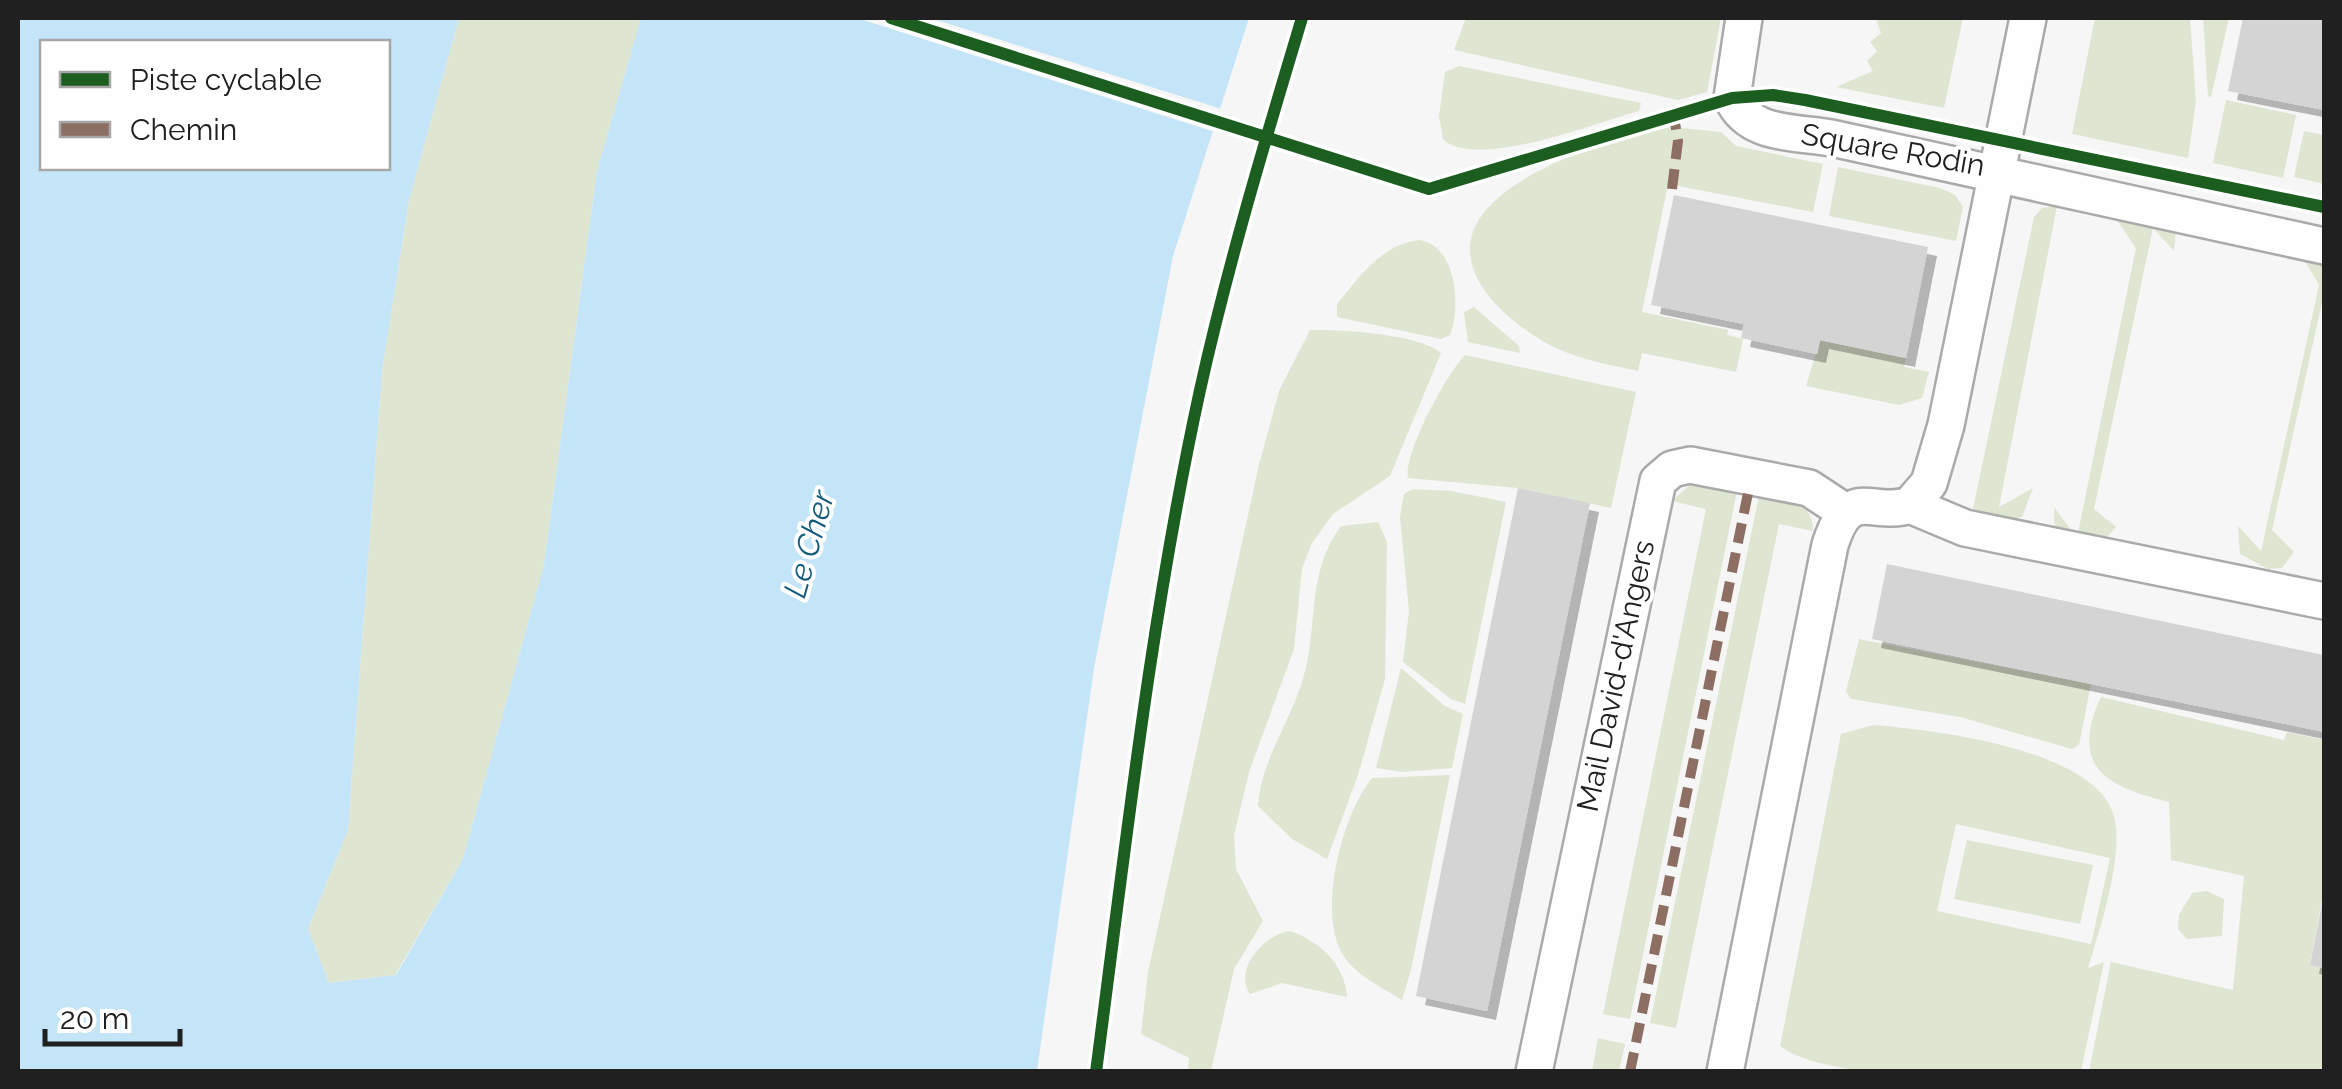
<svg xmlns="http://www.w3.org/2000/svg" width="2342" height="1089" font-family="Raleway,sans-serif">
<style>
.green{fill:#dee5d1;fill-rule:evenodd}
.water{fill:#c4e4f8;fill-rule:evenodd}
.pier{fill:#f6f6f6}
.building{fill:#d5d4d5;filter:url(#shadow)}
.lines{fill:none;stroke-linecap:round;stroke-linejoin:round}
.street-casing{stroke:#aaa;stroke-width:40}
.street{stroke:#fefefe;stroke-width:35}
.quiet{stroke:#8d6e63;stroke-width:10;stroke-dasharray:20 10;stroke-linecap:butt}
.cycleway-casing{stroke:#fff;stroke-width:19}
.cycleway{stroke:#1b5e20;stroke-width:12}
.labels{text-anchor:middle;stroke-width:8;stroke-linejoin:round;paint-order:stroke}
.street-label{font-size:30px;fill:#202021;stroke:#fff}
.water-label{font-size:32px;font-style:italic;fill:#135b7c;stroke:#fff}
</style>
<defs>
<filter id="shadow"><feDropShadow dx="9" dy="9" stdDeviation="0" flood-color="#0004"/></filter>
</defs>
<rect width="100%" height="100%" fill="#f6f6f6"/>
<!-- green -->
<path class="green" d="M459 18H641L597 171 544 565 463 859 395 975 329 983 308 929 348 830 382 371 409 200Z
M1466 18H1721L1707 92 1678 100 1454 50Z
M1876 18H1963L1944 108 1836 87 1873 71 1867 61 1877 51 1870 42 1881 33Z
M2095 18H2190L2196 101 2188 158 2072 134Z
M2203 18H2229L2211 97 2208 96Z
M1459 66 1641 103 1639 111C1598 122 1475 171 1443 139L1439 116 1445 72Z
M2226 100 2296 115 2283 178 2213 163Z
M1672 127 1721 132 1736 146 1823 164 1813 212 1668 184 1642 312 1728 330 1727 335 1743 339 1736 372 1642 353 1638 371C1610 365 1582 360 1556 348 1513 327 1444 272 1480 218 1514 168 1616 137 1672 127Z
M2304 131 2324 135V184L2294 177Z
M1838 167 1940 188 1955 195 1963 207 1956 241 1829 216Z
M2057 206 1999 507 2033 488 2022 517 2012 520 1973 509 2034 217 2042 208Z
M2114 216 2176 230 2174 251 2153 228 2094 509 2116 527 2100 545 2055 536 2054 507 2077 538 2136 248Z
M1419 240C1457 245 1461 307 1450 335L1441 339 1337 317V304C1360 276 1381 245 1419 240Z
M2300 252 2324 255V293L2272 530 2294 552 2282 568 2268 569 2240 554 2238 526 2261 551 2319 285Z
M1474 307 1519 346 1520 353 1468 342 1464 312Z
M1310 330C1340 329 1420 334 1441 353L1390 476 1333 514 1312 543 1302 568 1294 649 1249 772 1234 835 1236 869 1263 921 1234 969 1211 1071H1188L1189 1058 1141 1034 1148 972 1259 465 1279 391Z
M1820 340 1906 358 1904 367 1929 372 1922 398 1899 405 1806 386Z
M1465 355 1636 392 1611 508 1518 488 1408 478C1404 452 1446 375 1465 355Z
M1691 484 1737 491 1630 1019 1603 1014 1706 509 1672 501Z
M1413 489 1451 491 1506 502 1465 704 1451 699 1403 662 1409 611 1400 517 1404 494Z
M1759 496C1782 500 1814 500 1813 531L1779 524 1676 1028 1650 1023Z
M1378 522 1387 542 1385 679 1358 775 1327 859 1292 839 1258 806C1261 761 1289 724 1302 682 1320 627 1304 577 1341 526Z
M1859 639 2091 684 2079 745 2072 749 1960 717 1851 699 1846 691Z
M1401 668 1445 706 1463 714 1452 768 1402 772 1376 768Z
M2101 697 2284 740 2287 732 2324 740V889L2310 964 2324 968V1071H2089L2111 962 2233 990 2244 876 2171 860 2169 802C2108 787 2068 768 2101 697Z
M1873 725C1935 730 2096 749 2114 816 2124 856 2100 929 2088 968L2104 962 2081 1071C2009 1072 1835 1087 1780 1046L1841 734ZM1956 824 2110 858 2091 944 1937 911Z
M1450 775 1411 970 1402 1000C1383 988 1359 977 1345 958 1315 916 1342 815 1372 778Z
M1967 840 2093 865 2080 924 1954 899Z
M2207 891 2224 899 2222 936 2187 939 2178 929 2179 915 2192 893Z
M1290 931C1319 941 1345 964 1347 997L1282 983 1250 994C1233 969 1265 934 1290 931Z
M1598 1038 1625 1044 1619 1071H1592Z"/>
<!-- water -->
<path class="water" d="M18 18H459L409 200 382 371 348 830 308 929 329 983 396 975 463 859 544 565 597 171 641 18H1249L1173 256 1094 668 1037 1071H18ZM42 42H388V168H42Z"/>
<!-- pier -->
<path class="pier" d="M857 18H930L1225 110 1218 133Z"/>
<!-- building -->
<path class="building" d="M2243 18H2324V110L2228 91Z
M1674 195 1928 247 1906 358 1820 340 1817 354 1741 338 1744 324 1651 305Z
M1518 488 1590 503 1487 1011 1416 996Z
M1887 564 2324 655V732L1872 639Z
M2323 898H2324V968L2310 965Z"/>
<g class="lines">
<defs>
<path id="street" d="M1744 18 1732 98C1750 138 1799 131 1836 139L2324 246
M1910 505 1929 483 1946 425 2028 18
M1910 505 1965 528 2324 601
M1534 1072 1658 481 1672 469 1690 465 1809 488 1847 513
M1725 1072 1830 545C1850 482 1872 518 1910 505"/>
</defs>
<!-- street casing -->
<use href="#street" class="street-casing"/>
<!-- street -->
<use href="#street" class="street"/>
<!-- quiet -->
<path class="quiet" d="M1672 189 1678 141 1674 117
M1630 1072 1748 493"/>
<defs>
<path id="cycleway" d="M891 18 1429 189 1732 98 1773 95 1805 100 2324 207
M1096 1072C1126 843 1151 615 1200 390 1228 264 1265 141 1302 18"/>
</defs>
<!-- cycleway casing -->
<use href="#cycleway" class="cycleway-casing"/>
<!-- cycleway -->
<use href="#cycleway" class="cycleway"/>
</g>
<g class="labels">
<!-- street labels -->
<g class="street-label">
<text transform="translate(1893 150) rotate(10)" y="10">Square Rodin</text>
<text transform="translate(1616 676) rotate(-78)" y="10">Mail David-d'Angers</text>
</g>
<!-- water labels -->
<g class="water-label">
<text transform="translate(809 544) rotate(-74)" y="11">Le Cher</text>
</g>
</g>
<!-- border -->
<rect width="2342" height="1089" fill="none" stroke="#202021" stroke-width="40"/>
<!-- legend -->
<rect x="40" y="40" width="350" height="130" fill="#ffffff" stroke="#a6a6a6" stroke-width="2.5"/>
<rect x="60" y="72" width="50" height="15" fill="#1b5e20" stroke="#a6a6a6" stroke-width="2.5"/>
<text x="130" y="90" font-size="30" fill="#202021">Piste cyclable</text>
<rect x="60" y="122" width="50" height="15" fill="#8d6e63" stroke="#a6a6a6" stroke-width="2.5"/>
<text x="130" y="140" font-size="30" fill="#202021">Chemin</text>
<!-- scale -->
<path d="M45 1029v15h135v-15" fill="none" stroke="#202021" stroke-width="5"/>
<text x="60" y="1029" font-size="30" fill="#202021" stroke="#ffffff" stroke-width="8" paint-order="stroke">20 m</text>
</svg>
